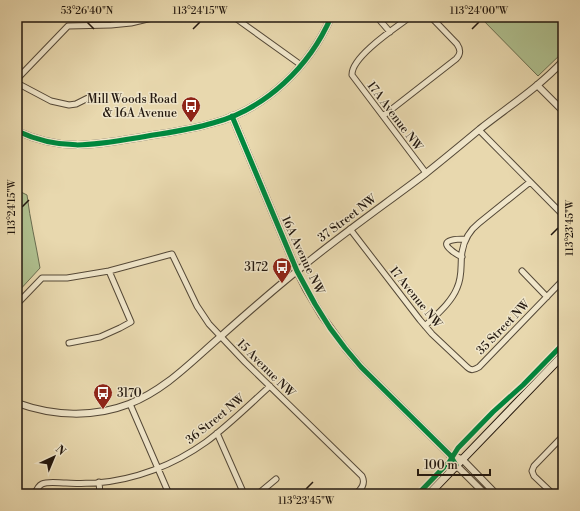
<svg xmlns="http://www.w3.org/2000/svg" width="580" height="511" font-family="'Libre Bodoni',serif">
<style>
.green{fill:#afc08f;stroke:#696c4f}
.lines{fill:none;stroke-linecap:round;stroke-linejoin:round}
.minor-casing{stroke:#544837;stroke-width:7}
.tertiary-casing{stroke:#544837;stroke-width:8}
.secondary-casing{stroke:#23180f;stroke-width:9}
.minor{stroke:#f0e6ca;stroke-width:5}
.tertiary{stroke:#f0e6ca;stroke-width:6}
.secondary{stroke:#f0e6ca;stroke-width:7}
.cycleway-casing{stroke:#f0e6ca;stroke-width:8}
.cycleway{stroke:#00873e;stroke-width:5}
.ticks{fill:none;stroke:#23180f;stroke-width:1.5}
.labels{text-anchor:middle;stroke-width:3;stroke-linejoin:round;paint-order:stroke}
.poi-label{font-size:12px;fill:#23180f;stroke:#f0e6ca;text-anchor:end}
.street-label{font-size:12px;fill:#23180f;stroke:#f0e6ca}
.neatline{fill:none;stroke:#23180f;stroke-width:1.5}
.ticks-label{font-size:10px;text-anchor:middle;fill:#23180f}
</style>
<rect width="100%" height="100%" fill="#e8d8ae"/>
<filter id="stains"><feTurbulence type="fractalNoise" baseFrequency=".005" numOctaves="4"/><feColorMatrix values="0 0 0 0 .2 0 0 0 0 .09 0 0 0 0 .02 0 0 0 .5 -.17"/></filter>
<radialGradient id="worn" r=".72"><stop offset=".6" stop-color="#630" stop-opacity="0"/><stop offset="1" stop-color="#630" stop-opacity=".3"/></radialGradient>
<!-- green -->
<path class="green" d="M480 17H563V52L538 76Z
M17 190 27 195C30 220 36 244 40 268L17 293Z"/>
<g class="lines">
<defs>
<path id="minor" d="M234 17 301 65
M377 17 390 32
M410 17C395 28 351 57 352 75L426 173
M17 79 68 26 111 25 131 23 156 17
M17 83 51 101 69 105 76 104 88 98
M383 116 456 59C461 54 461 50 457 44L431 17
M479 130 563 215
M350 229 420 320 432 334 467 367C471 371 474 370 479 367L563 280
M462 257C458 255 454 253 451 250 437 239 460 239 466 239
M522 271 547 297
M17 304 42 278H67L109 271 168 255 172 254 197 306 209 324 245 362 362 476C366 484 361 489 356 494
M425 326C436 315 451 303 457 288 463 275 460 265 462 252 464 240 470 230 479 223L530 182
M69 343 100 337 120 328 131 322 109 271
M130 404 169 494
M217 433 244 494
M99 482 100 494
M35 494C36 491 38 486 42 484 48 481 59 483 66 483 76 484 86 483 96 483 135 480 174 465 206 442 229 425 249 405 270 386
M258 494 276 479
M553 494 534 476 532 471 534 466 563 436"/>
<path id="tertiary" d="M537 85 563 111
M232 116 297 271 306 289 322 316 345 348 361 367 450 455 456 465 485 494
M17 131C62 152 95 145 142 137 165 133 190 130 213 123 266 109 310 66 331 17
M17 403C53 416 93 418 129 404 165 390 191 362 220 337 247 313 274 289 302 267 342 234 384 205 425 174 444 159 462 144 480 129 508 107 539 87 563 61
M450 455 462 459 496 494"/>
<path id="secondary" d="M429 494 563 355"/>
</defs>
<!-- minor casing -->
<use href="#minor" class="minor-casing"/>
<!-- tertiary casing -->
<use href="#tertiary" class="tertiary-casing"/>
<!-- secondary casing -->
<use href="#secondary" class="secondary-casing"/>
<!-- minor -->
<use href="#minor" class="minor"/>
<!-- tertiary -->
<use href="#tertiary" class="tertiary"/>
<!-- secondary -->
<use href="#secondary" class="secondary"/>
<defs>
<path id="cycleway" d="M232 116 297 271 315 304 330 328 345 348 361 367 450 455 456 465
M17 131C62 152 95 145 142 137 165 133 190 130 213 123 266 109 310 66 331 17
M418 494 447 464H448L458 448 493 412 523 385 563 344"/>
</defs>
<!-- cycleway casing -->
<use href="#cycleway" class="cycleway-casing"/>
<!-- cycleway -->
<use href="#cycleway" class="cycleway"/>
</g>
<!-- ticks -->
<path class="ticks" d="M87 22 94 29M193 29 200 22M472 29 479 22M22 207 29 200M551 235 558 228M306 489 313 482"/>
<!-- icons -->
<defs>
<symbol id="bus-pin" viewBox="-11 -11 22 30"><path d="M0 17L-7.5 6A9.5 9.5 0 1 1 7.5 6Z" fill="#8f2418" stroke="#f0e6ca"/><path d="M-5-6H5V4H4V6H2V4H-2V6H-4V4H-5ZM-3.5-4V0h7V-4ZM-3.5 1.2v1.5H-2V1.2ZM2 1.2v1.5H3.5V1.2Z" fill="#fff"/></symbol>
</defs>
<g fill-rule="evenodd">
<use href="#bus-pin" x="180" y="95" width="22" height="30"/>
<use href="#bus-pin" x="271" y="256" width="22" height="30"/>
<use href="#bus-pin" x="92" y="382" width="22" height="30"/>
</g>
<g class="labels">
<!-- poi labels -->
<g class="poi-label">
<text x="177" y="103">Mill Woods Road<tspan x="177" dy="14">&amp; 16A Avenue</tspan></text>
<text x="268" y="271">3172</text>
<text x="117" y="397" text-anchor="start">3170</text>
</g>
<!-- street labels -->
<g class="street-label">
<text transform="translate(395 116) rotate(53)" y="4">17A Avenue NW</text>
<text transform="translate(347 218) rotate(-37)" y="4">37 Street NW</text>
<text transform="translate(303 255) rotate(65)" y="4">16A Avenue NW</text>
<text transform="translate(416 297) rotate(51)" y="4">17 Avenue NW</text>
<text transform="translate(503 327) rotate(-46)" y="4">35 Street NW</text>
<text transform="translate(266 368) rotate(45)" y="4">15 Avenue NW</text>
<text transform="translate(215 419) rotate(-39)" y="4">36 Street NW</text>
</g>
</g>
<!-- margin -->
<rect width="580" height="511" fill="none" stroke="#e8d8ae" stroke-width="44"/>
<!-- north arrow -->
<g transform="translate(54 457) rotate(44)" stroke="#f0e6ca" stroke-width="3" paint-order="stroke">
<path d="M0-3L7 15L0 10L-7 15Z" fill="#23180f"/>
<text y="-6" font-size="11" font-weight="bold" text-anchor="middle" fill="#23180f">N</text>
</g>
<!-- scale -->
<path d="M418 469v6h72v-6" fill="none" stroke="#23180f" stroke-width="2"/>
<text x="424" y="469" font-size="12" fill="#23180f" stroke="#f0e6ca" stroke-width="3" paint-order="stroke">100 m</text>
<rect x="22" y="22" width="536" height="467" class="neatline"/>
<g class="ticks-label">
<text x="87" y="14">53°26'40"N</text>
<text x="200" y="14">113°24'15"W</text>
<text x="479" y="14">113°24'00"W</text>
<text transform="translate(11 207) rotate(-90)" y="4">113°24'15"W</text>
<text transform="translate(569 228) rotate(-90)" y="4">113°23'45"W</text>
<text x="306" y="504">113°23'45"W</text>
</g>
<rect width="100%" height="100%" filter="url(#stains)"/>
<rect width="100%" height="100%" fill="url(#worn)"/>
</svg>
